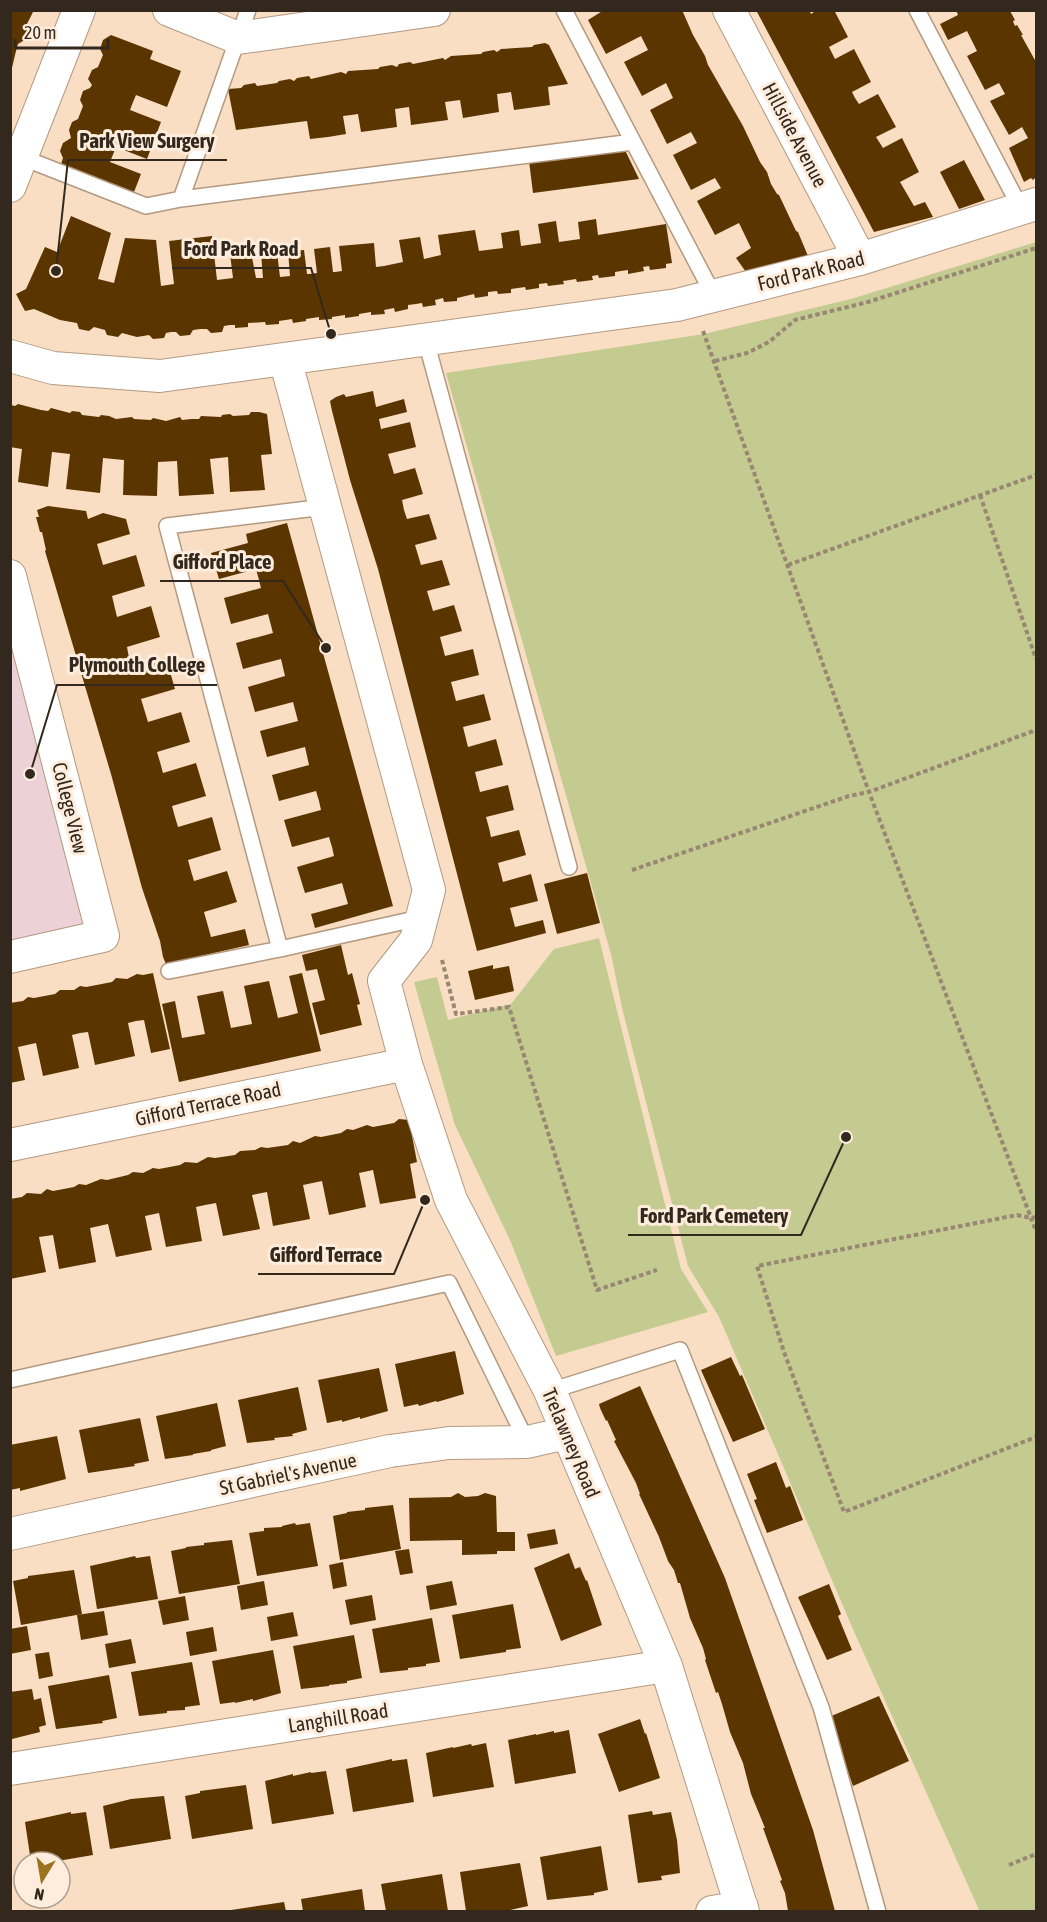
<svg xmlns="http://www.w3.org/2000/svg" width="1047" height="1922" font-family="'Asap Condensed',sans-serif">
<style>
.education{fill:#ecd2d6}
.green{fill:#c3cb91}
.building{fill:#5b3500}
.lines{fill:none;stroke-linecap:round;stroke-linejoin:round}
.service-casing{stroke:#b39980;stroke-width:18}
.minor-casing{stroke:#b39980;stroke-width:34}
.path{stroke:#998673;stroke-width:4;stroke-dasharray:4.5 3;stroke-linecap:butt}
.service{stroke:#fff;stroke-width:15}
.minor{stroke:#fff;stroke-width:32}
.labels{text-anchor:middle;stroke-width:6;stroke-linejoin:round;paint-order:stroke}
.street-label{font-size:20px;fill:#32281d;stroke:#feeddd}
.leader{fill:none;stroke:#32281d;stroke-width:2}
.callout-dot{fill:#32281d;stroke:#feeddd;stroke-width:2}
.callout-label{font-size:21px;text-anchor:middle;font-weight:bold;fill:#32281d;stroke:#feeddd;stroke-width:6;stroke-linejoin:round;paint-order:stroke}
</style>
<rect width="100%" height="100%" fill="#f9dec3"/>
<!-- education -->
<path class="education" d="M10 621 87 926 10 941Z"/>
<!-- green -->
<path class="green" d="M1036 242V1911L980 1912 856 1636 719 1317 688 1266 622 1008 611 954 446 373 704 334 851 299Z
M599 938 681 1269 708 1312 556 1356 510 1240 455 1125 414 982 437 977 448 1020 511 1004 554 949Z"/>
<!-- building -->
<path class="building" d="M10 10H34L26 26 27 31 23 41 18 44 16 51 11 72Z
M604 10H682L693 35 705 56 708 65 743 126 760 162 767 172 771 184 777 194 779 195 796 231 798 232 808 256 746 272 736 258 751 248 739 223 715 235 697 201 721 188 715 178 691 190 673 155 697 143 691 132 667 144 650 110 673 98 666 83 642 96 624 62 648 50 641 36 606 54 588 20Z
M756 10H809L811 14 817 10H834L848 37 829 47 835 59 854 49 871 82 852 92 855 98 859 104 878 94 896 127 876 137 883 148 902 138 919 172 900 182 914 206 925 202 933 217 874 232Z
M956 10 1010 11 1015 20 1013 21 1014 24 1015 26 1017 25 1023 35H1021L1036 62V177L1033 180 1031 178 1024 182 1009 148 1028 138 1022 127 1009 135 990 101 1005 94 999 83 985 90 967 56 977 51 967 31 948 40 940 24 958 15Z
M111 35 153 51 150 59 181 71 167 107 136 95 133 102 130 110 161 122 147 159 116 147 110 162 141 174 134 192 61 164 63 158 60 151 63 143 71 138 69 130 72 122 78 119 83 106 80 100 83 91 90 88 92 85 88 79 92 70 98 67 103 55 100 49 103 40Z
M545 43 549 45 568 84 548 87 550 105 514 110 511 92 497 94 499 112 463 118 460 100 445 102 448 120 411 125 409 107 395 109 397 127 361 132 358 114 351 115 343 116 346 134 328 137 310 139 307 121 236 130 228 89 241 88 244 85 255 83 257 86 277 83 279 81 290 79 294 81 297 78 309 76 311 79 341 72 346 74 348 71 378 69 380 67 392 65 397 67 399 64 410 62 413 64 443 58 445 60 451 56 481 54 483 52 494 50 497 52 501 49 532 47 534 45Z
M624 148 639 179 533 193 529 161Z
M964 160 985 200 959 209 940 172Z
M71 216 111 233 98 279 114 283 125 238 156 240 161 286 174 284 169 241 212 236 217 280 233 278 230 254 251 252 256 278H263L261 253 277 252 280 277 290 276 288 251 304 250 307 274H309L317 273 314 249 330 247 333 272H335L342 271 339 246 374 243 376 267 384 266 403 262 399 240 420 237 424 259 441 255 438 235 475 230 479 251 503 248 501 233 519 230 521 246 541 243 538 224 556 221 559 242 580 239 578 222 596 219 598 235 666 224 672 263 666 264V268L650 270 649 266 643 267 644 271 628 274V270L621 271 615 272V276L599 278 598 275 592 276 593 280 577 282 576 279 570 280 563 281 564 284 548 286 547 283 539 284V288L526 290 525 287 511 289V293L498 294 497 291 488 292V296L475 298 474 294 457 298V301L444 302 443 298 435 300 436 305 423 307 422 303 416 304 408 305V309L395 312 394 308 384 310 385 314 371 315V312L359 314V316L345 318V315L332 317V319L319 320V317L306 319V321L293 323 292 319 279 321V324L266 325 265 322 248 323V327L235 328V325H230L224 326 222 332 211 333 207 329H200L193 330 190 335 180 336 176 332H171L166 333 164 338 153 339 149 335 137 337 122 333 118 337 107 335 105 330 94 327 89 331 79 329 77 323 60 320 34 309 25 311 16 294 26 289 45 247 57 252Z
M373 391 376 407 404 399 407 412 379 419 381 429 410 422 416 447 388 454 394 474 415 468 423 494 402 500 404 510 407 519 429 514 437 539 415 545 421 565 442 560 450 585 427 591 433 611 454 605 462 631 440 637 445 656 473 649 479 675 451 682 456 701 484 694 491 720 463 727 468 747 496 739 503 765 475 772 480 792 508 785 514 810 486 817 489 828 491 837 519 830 526 855 498 863 503 882 531 874 538 901 510 908 515 927 543 920 546 933 477 951 378 569 350 480 332 411 330 401 336 397 344 394 346 397Z
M18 404 41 410 48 411 51 408 70 413 72 411 80 412 82 415 99 417 101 415 109 416 116 419 132 417 134 419 151 420 153 418 166 421 180 417 182 420 191 419H199L201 416 221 417 222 415 230 414 233 416 249 415 251 412H259L267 414 272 454 261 455 265 490 230 492 228 457 210 459 214 494 179 496 177 461 158 462 157 496 123 495 124 460 103 458 100 493 66 489 70 454 52 452 48 487 18 482 22 449 10 447 11 405 15 406Z
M48 506 86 511 88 519 103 513 126 519 130 534 97 544 103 565 136 555 145 586 112 596 117 617 151 606 160 637 127 647 129 658 132 668 166 658 175 689 141 699 148 722 181 712 190 742 157 752 160 762 163 773 196 763 206 796 172 806 175 817 178 827 212 817 221 850 188 860 191 871 194 881 227 871 237 902 204 912 211 937 245 929 249 945 166 964 163 957 160 941 142 888 111 774 45 551 46 550 42 532H40L36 517H39L37 510Z
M287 523 393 906 315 928 311 914 348 904 342 883 305 893 297 867 334 856 332 847 329 837 292 847 284 820 321 810 319 801 316 791 279 801 272 775 309 765 305 747 267 757 260 731 298 721 293 702 255 712 248 687 285 676 281 659 243 669 236 643 273 633 268 614 231 624 224 598 261 588 259 580 256 569 219 579 211 553 248 543 246 534Z
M587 873 600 923 557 934 544 884Z
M341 945 348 975 352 973 360 1004 357 1005 362 1025 320 1035 312 1003 325 1000 317 969 306 971 302 955Z
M493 965V969L509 966 514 991 475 1000 468 971Z
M153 973 170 1049 151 1053 144 1020 136 1021 128 1023 135 1056 95 1065 88 1032 80 1033 72 1035 79 1068 43 1076 36 1043 18 1047 25 1080 10 1083V1003L23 1001 28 997 34 998 55 994 60 990H74L80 986 86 987 112 982 116 978 127 979 137 974 143 975Z
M302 973 321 1051 179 1082 162 1004 175 1001 182 1038 205 1034 197 996 223 991 231 1028 252 1024 244 986 269 981 278 1018 287 1016 298 1013 289 976Z
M399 1119 409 1120 417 1162 410 1164 416 1198 380 1204 373 1170 359 1173 366 1207 329 1215 322 1181 303 1185 310 1219 273 1226 267 1192 252 1195 260 1229 223 1236 216 1203 205 1205 196 1207 202 1241 166 1247 159 1213 145 1216 152 1250 116 1257 108 1224 90 1228 96 1262 59 1269 53 1235 39 1237 46 1272 10 1279V1199L22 1197 27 1193 41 1194 47 1189 53 1191 74 1187 79 1184 86 1185 101 1179 107 1180 128 1175 133 1172 143 1173 153 1168 159 1169 180 1165 185 1162 197 1163 208 1157 215 1158 235 1155 240 1151 255 1150 261 1147 267 1148 288 1145 293 1141 300 1143 315 1136 321 1137 341 1133 347 1129 353 1130 367 1125 373 1127 394 1123Z
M455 1351 464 1394 437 1402 436 1401 419 1406 418 1404 404 1407 395 1364Z
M731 1357 740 1376 742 1375 765 1429 733 1442 701 1370Z
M379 1368 388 1411 360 1419V1417L342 1422V1420L327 1423 318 1380Z
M640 1386 725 1578 813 1830 835 1911H788L785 1893 780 1881 782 1880 763 1828H765L751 1794 743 1763 730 1732 722 1704 718 1692 716 1693 705 1660 706 1659 703 1648 690 1618 680 1583H678L674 1570 668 1561 659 1537 639 1494H640L636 1483 614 1441 616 1440 607 1420 606 1421 600 1408 599 1404Z
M298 1387 307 1430 292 1434 293 1436 274 1438 275 1440 247 1443 238 1400Z
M217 1403 226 1446 211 1450V1451L193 1454V1455L165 1459 156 1416Z
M140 1418 149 1461 134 1464 135 1466 88 1473 79 1430Z
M57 1436 66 1479 20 1491V1488L10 1490V1445Z
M776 1462 786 1488 790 1486 803 1520 767 1533 754 1500 757 1499 747 1474Z
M458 1493 465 1497 478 1496 485 1493 496 1496 497 1532H515V1551H497V1554L462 1555V1540L410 1541 409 1498 451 1497Z
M393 1505 401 1549 340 1560 333 1516 347 1513V1512L365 1510V1508Z
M295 1523 296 1525 310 1523 318 1566 257 1576 249 1533 264 1531V1528L282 1527V1526Z
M555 1529 558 1544 530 1549 527 1534Z
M232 1540 240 1584 179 1594 171 1551 186 1548V1547L204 1545V1543Z
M409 1549 413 1573 400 1575 395 1551Z
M569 1553 575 1569 580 1567 586 1581 587 1580 602 1625 561 1641 534 1568Z
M135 1556 136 1558 150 1556 158 1599 97 1609 90 1566Z
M343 1562 347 1586 333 1589 329 1565Z
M74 1570 82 1614 21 1625 13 1581 28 1578V1576Z
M264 1581 268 1605 241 1610 237 1586Z
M452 1581 457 1605 430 1610 426 1586Z
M829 1584 841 1614 838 1616 852 1650 827 1660 798 1597Z
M372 1595 376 1620 350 1625 345 1600Z
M185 1596 189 1620 163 1625 158 1601Z
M513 1604 521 1648 506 1650V1652L460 1659 452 1615Z
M104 1611 108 1635 81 1640 77 1615Z
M293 1612 298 1636 271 1641 267 1617Z
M432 1618 440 1662 426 1664V1666L408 1668V1670L380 1673 372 1629Z
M27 1626 31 1650 10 1654V1629Z
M213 1627 217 1651 190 1656 186 1632Z
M354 1635 362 1678 347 1681V1683L329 1685V1686L301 1689 293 1646Z
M131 1639 136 1663 109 1668 105 1644Z
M273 1650 281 1693 253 1701V1699L235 1703V1702L220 1704 212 1661Z
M49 1652 53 1676 39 1679 35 1654Z
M192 1662 200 1705 185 1707V1710L167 1711V1713L139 1716 131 1672Z
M109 1675 117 1718 102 1721 103 1723 56 1729 48 1686Z
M32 1689 34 1700 41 1698 46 1725 39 1727 40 1732 12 1739 10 1692Z
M879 1696 909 1761 853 1786 829 1717Z
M640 1719 645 1734 646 1733 660 1778 619 1792 598 1734Z
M569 1730 576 1773 515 1784 508 1740 536 1734V1735L554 1731V1733Z
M486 1743 494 1787 433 1797 426 1753 453 1747V1748L471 1744 472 1746Z
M392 1759V1761L407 1759 414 1802 353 1812 346 1769Z
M326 1771 334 1814 272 1824 265 1781 293 1774V1776L311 1772V1773Z
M246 1785 253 1829 192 1839 185 1796 200 1793V1791Z
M164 1796 171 1839 110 1849 103 1806 131 1799Z
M652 1811 653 1815 671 1812 677 1840 680 1873 661 1876 662 1880 638 1883 628 1815Z
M71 1812V1814L86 1812 93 1855 52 1862H31L25 1822Z
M601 1846 608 1890 594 1893V1895L547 1900 540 1857Z
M520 1863 528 1906 506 1911H466L460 1872Z
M442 1874 448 1911H386L381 1884Z
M362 1889 365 1911H303L301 1899Z
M284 1902 286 1911H231V1910Z"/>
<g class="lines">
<defs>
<path id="service" d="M564 10 714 296
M917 10 1021 209
M21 157 146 206 181 199 633 142
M181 199 248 10
M426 341 569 867
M325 507 167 526 280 949 424 917
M169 971 280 949
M10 1380 449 1283 527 1442
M550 1391 680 1350 821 1707 878 1912"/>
<path id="minor" d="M169 10 238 38 434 10
M729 10 860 259
M10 186 79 10
M10 356 53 368 160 376 677 305 860 259 1036 204
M285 359 429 890 416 940 384 981 406 1064 451 1200 550 1391 666 1666 743 1912
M10 576 103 936 10 957
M10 1145 406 1064
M10 1534 390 1451 449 1443 527 1442 567 1433
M10 1769 666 1666
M712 1912 742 1907"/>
</defs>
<!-- service casing -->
<use href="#service" class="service-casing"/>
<!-- minor casing -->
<use href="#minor" class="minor-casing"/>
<!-- path -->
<path class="path" d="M703 331 869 792 1036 1231
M715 361 747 353 769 342 795 320 868 302 1036 248
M980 495 1036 659
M788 565 1036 475
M632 870 849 796 869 792 1036 730
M442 960 456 1014 509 1007 597 1290 657 1270
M1036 1217 1031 1218 1017 1215 757 1266 784 1352 844 1512 1036 1437
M1009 1865 1036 1854"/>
<!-- service -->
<use href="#service" class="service"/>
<!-- minor -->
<use href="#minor" class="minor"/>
</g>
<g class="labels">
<!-- street labels -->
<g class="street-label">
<text transform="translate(795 135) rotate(62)" y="7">Hillside Avenue</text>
<text transform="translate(811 271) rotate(-14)" y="7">Ford Park Road</text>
<text transform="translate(70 808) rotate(76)" y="7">College View</text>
<text transform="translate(208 1104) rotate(-12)" y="7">Gifford Terrace Road</text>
<text transform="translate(571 1443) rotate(67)" y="7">Trelawney Road</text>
<text transform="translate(288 1474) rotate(-12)" y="7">St Gabriel's Avenue</text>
<text transform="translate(338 1718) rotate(-9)" y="7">Langhill Road</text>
</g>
</g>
<!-- callouts -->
<path class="leader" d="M56 271L68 160H227M331 334L311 268H172M326 648L283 581H160M30 774L57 685H217M846 1137L801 1235H628M425 1200L394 1274H258"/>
<g class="callout-dot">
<circle cx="56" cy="271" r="6"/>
<circle cx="331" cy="334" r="6"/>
<circle cx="326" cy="648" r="6"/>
<circle cx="30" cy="774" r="6"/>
<circle cx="846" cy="1137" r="6"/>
<circle cx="425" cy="1200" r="6"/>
</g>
<g class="callout-label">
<text x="147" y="148">Park View Surgery</text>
<text x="241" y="256">Ford Park Road</text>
<text x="222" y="569">Gifford Place</text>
<text x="137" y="672">Plymouth College</text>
<text x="714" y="1223">Ford Park Cemetery</text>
<text x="326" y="1262">Gifford Terrace</text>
</g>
<!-- border -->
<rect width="1047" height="1922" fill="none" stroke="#32281d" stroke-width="24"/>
<!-- north arrow -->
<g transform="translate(42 1880) rotate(191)"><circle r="28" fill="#feeddd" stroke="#ac9e90" stroke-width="1.5"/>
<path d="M0-4.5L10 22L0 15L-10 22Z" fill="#9c7120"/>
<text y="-9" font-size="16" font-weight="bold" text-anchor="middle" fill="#32281d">N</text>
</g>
<!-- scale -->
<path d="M15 39v9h93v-9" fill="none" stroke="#32281d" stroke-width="3"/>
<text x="24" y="39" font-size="18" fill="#32281d" stroke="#feeddd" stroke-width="4.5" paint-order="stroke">20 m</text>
</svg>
